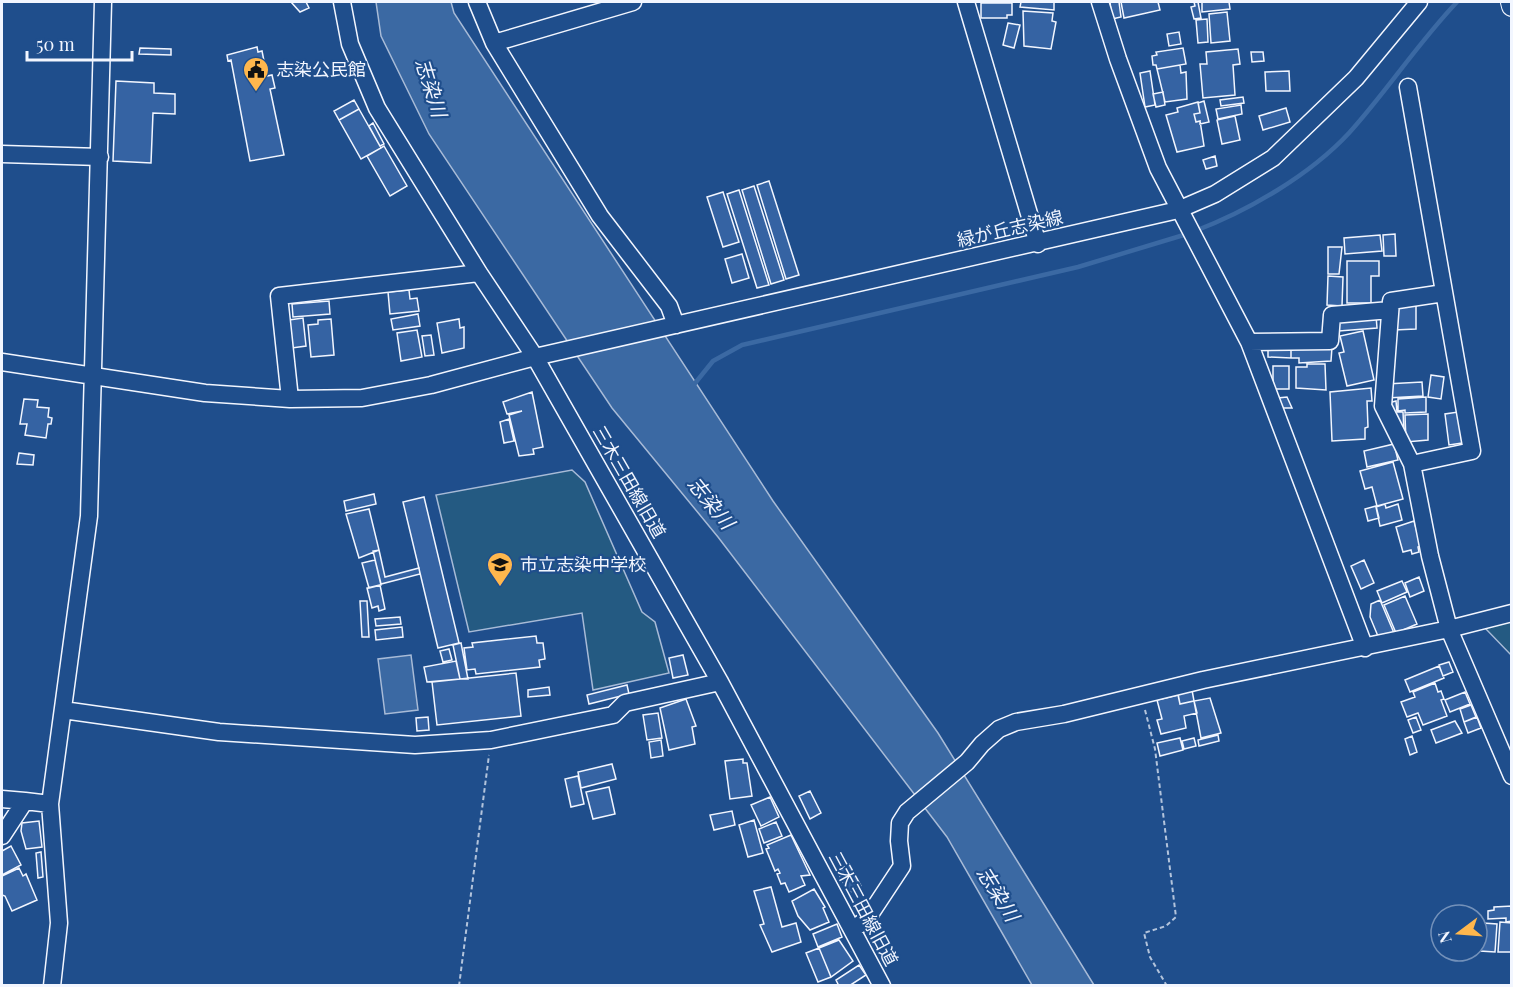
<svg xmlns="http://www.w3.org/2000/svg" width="1513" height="987" font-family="'Playfair Display','Noto Sans JP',serif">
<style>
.green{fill:#245a82;stroke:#a8bbd7;stroke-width:1.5}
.water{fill:#3b69a3;stroke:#a8bbd7;stroke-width:1.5}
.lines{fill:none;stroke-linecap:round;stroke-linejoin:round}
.stream{stroke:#3b69a3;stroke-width:4.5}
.building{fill:#3563a3;stroke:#f2f6ff;stroke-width:1.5}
.minor-casing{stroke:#f2f6ff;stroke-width:19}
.major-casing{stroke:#f2f6ff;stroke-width:22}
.path{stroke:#b3c4dc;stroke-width:2;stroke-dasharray:4.5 3;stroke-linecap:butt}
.minor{stroke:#1f4e8c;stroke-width:16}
.major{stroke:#1f4e8c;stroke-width:20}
.labels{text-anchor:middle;stroke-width:4.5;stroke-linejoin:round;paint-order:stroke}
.poi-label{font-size:18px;fill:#f2f6ff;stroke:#1f4e8c;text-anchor:start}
.street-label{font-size:18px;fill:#f2f6ff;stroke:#1f4e8c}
.water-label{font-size:20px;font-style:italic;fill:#f2f6ff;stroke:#1f4e8c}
</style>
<rect width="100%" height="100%" fill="#1f4e8c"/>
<!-- green -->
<path class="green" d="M572 470 585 482 642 612 655 622 669 673 593 690 582 613 469 632 436 495Z
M1511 620V655L1484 627Z"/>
<!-- water -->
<path class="water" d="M376 2H451L454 13 773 501 938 733 1094 985H1032L947 837 718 537 612 408 429 134 381 36Z
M411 655 418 710 385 714 378 659Z"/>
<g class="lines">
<!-- stream -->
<path class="stream" d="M1195 231C1248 211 1310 175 1349 133 1387 91 1418 43 1457 2
M692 387 713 361 742 345 1078 267 1187 234"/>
</g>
<!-- building -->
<path class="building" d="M291 2H306L309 8 300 12Z
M1021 2H1054V10L1020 7Z
M1110 2H1119L1121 17 1112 19Z
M1121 2H1158L1160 10 1124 18Z
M1194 2H1198L1201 18 1194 19 1191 7 1195 6Z
M1202 2H1229L1230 9 1202 12Z
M981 3H1012V15H1007V18H981Z
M1023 11 1053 13 1052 21 1056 22 1051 49 1024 46Z
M1227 12 1230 41 1211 43 1209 14Z
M1207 19 1208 42 1198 43 1196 20Z
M1008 23 1020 25 1014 48 1003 45Z
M1179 32 1181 44 1169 46 1167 34Z
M257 47 258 52 262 51 267 76 272 75 275 88 270 89 284 155 250 161 231 60 228 61 227 55Z
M140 48 171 49V55L139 54Z
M1183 48 1186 64 1157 69 1156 65H1153L1152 56 1157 55 1156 52Z
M1238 49 1240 64 1233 65 1235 95 1203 98 1200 64H1207L1206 52Z
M1251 52H1263L1264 61 1252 62Z
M1180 65 1181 73 1186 72 1187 99 1165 102 1157 69Z
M1150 71 1155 105 1145 107 1140 73Z
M1289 71 1290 91H1266L1265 72Z
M116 81 154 83V93L175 94V114L153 113 151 163 113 161Z
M1163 92 1165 105 1156 107 1153 94Z
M1243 97 1244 103 1221 106 1220 100Z
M354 100 359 109 339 120 334 111Z
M1204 101 1209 122 1200 124V121L1196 122 1194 114 1200 113 1198 103Z
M1198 102 1200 113 1194 114 1196 122 1200 121 1204 146 1177 152 1166 115 1178 112 1177 108Z
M1241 105 1242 114 1218 119 1216 109Z
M1286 108 1290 122 1263 130 1259 116Z
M359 109 381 148 361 159 339 120Z
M1235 116 1240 140 1222 144 1217 120Z
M373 123 384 144 380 146 369 126Z
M384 146 407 186 390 196 367 156Z
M1215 156 1217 166 1206 169 1203 160Z
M769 181 799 275 786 279 757 185Z
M754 186 784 280 771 284 742 190Z
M739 190 769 285 757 288 727 194Z
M723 192 739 242 723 247 707 197Z
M1395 234 1396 256H1384L1383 235Z
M1380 235 1382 251 1345 254 1344 238Z
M1328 247H1342L1339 274H1328Z
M742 254 749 278 732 283 725 259Z
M1347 261H1379V276H1371V303H1347Z
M1328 276 1343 277 1342 306 1327 305Z
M409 290 410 299 417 298 419 311 390 314 388 292Z
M329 301 330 314 293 317 292 304Z
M1394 306H1416V329L1394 330Z
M418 314 420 326 393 330 391 319Z
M1376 315 1377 328 1339 331 1338 318Z
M303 318 306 346 292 348 289 320Z
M331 319 334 355 311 357 308 325 318 324V320Z
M459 319 460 328 464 327V348L442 353 437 323Z
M417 330 422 357 401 361 397 333Z
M1363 331 1374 380 1347 386 1339 353 1344 352 1340 336Z
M431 335 434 355 425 356 422 336Z
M1268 346H1291V358L1268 357Z
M1291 346 1332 347 1331 361 1299 363V358H1291Z
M1307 364H1325L1326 390 1296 388V367H1307Z
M1273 366H1289V389H1273Z
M1431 375 1444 377 1441 399 1428 397Z
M1422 382 1423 396 1387 398 1386 384Z
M1371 388 1372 401H1367L1368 427 1365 428V439L1332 441 1330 392Z
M532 392 543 447 533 449 534 454 519 456 509 415 522 411 507 414 503 402Z
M1287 397 1292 408H1283L1278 398Z
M1426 397V412L1405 413V410L1398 411V399Z
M24 399 38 400 37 407 49 408 48 417 52 418 51 424H48L46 438 25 435 27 424H20Z
M1396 401 1397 412H1403L1404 432 1388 403Z
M1458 412 1462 443 1449 445 1445 414Z
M1428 414V440L1406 442 1405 415Z
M509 419 514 441 504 443 500 422Z
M1394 444 1398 460 1367 467 1364 451Z
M19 453 34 455 33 465 17 464Z
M1393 462 1403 499 1377 506 1372 487 1365 489 1360 471Z
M374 494 376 504 346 511 344 501Z
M424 497 459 643 438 648 403 502Z
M1385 504 1386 508 1398 504 1402 520 1380 526 1376 507Z
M1376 506 1379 518 1368 521 1365 509Z
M369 509 379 550 359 558 346 514Z
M1414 521 1421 546 1418 547 1419 552 1412 554 1411 550 1403 552 1396 527Z
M379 550 385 577 419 568 420 574 381 584 373 551Z
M375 560 381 585 369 588 362 563Z
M1364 560 1374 583 1361 589 1351 566Z
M1419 577 1424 591 1410 597 1405 583Z
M1402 581 1407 592 1382 603 1377 591Z
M380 585 385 609 379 611 378 606 372 608 367 588Z
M1405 596 1417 624 1396 633 1384 605Z
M1380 600 1394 633 1380 641 1370 617 1371 604Z
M360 601H367L369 637H362Z
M400 617 401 624 376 626 375 619Z
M402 627 403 637 376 640 375 630Z
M536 636 537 643H543L545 659 539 660 540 667 476 674 475 669 467 670 464 648 473 647 472 643Z
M461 643 468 679H460L453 645Z
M449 649 452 660 443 662 440 651Z
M683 655 688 675 673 678 669 658Z
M456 661 460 679 427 682 424 667Z
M1449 662 1453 672 1443 676 1439 665Z
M1439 666 1444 678 1410 692 1405 680Z
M516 673 521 716 437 725 432 682Z
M1435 683 1438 692 1441 691 1444 699 1441 700 1447 716 1423 725 1418 713 1407 717 1401 702 1415 697 1413 692Z
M627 685 629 694 589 704 587 695Z
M549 687 550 695 528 697V690Z
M1192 690 1194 701 1180 704 1178 694Z
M1465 692 1470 704 1450 712 1445 700Z
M1178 695 1180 704 1194 701 1197 713 1184 716 1186 728 1161 734 1157 720 1162 719 1157 700Z
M1210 698 1221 733 1201 738 1194 701Z
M686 699 696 726 692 727 695 744 669 750 660 708Z
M1471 705 1476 717 1464 722 1460 709Z
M658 713 662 738 647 740 643 715Z
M428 717 429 730 417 731 416 718Z
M1416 717 1421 730 1413 733 1408 720Z
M1477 717 1481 728 1468 733 1464 722Z
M1455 721 1462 733 1436 743 1431 730Z
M1218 735 1219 741 1199 746 1198 740Z
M1412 736 1417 752 1410 755 1405 739Z
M1180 738 1183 750 1160 756 1157 743Z
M1194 738 1196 746 1184 749 1182 741Z
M661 740 663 756 651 758 649 742Z
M743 759V763H747L752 796 730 799 725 761Z
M612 764 616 779 581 788 578 772Z
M578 776 584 804 571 807 565 779Z
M609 787 615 814 593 819 586 792Z
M810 791 821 813 810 819 799 796Z
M770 797 779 817 761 826 751 805Z
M732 811 735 825 714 830 710 815Z
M754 820 763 853 748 857 739 825Z
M39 821 42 847 26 849 21 831 22 823Z
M776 822 782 836 764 843 759 829Z
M791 835 810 875 801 876 805 885 789 892 785 883 781 884 777 874 780 873 778 869 775 871 766 849 769 848 767 845Z
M11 846 21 865 2 875V851Z
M41 852 43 877 38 878 36 853Z
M849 864 861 886 849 893 837 871Z
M19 868 23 876 26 874 37 900 12 911 5 896 2 895V876Z
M771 887 782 927 796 923 801 942 772 952 760 925 764 924 754 891Z
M814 889 825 907 823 908 829 922 810 930 798 916 792 901Z
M1512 906V921L1506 922V918L1488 919V911L1494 910V907Z
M1500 922 1512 923V952H1498Z
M1483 923 1497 924 1495 952 1480 951Z
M837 924 842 937 818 947 813 934Z
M839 940 853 961 831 977 819 948Z
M819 948 831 977 818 982 806 953Z
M859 965 866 975 849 986H839L836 980Z"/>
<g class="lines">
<defs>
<path id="minor" d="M342 2 350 44 377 108 479 273 535 357 720 682 882 986
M477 2 494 43 600 216 669 306 676 325
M966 2 1038 244
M1100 2 1118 59 1158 168 1249 342 1365 648
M494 43 633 2
M1408 87 1472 451 1412 464 1430 556 1449 629 1512 776
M2 154 100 157
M1249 342 1330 341 1332 315 1390 310
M2 362 205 393 290 399 362 398 431 385 535 357 1178 210 1215 194 1273 158 1356 78 1419 2
M290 399 279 296 479 273
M1412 464 1383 406 1391 301 1444 293
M63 710 219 732 415 745 491 740 613 715 625 703 720 682
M2 799 25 801
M2 836 25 801 50 804
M852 930 867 919 902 866 899 841 900 823 907 812 967 762 982 744 999 729 1016 722 1064 714 1203 680 1449 629 1512 613
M52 986 59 923 50 804 89 516 103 2"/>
<path id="major" d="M1511 2 1512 6"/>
</defs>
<!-- minor casing -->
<use href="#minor" class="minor-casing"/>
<!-- major casing -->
<use href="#major" class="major-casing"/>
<!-- path -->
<path class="path" d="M1145 710 1155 749 1176 917 1166 926 1144 933 1150 957 1167 986
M459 986 489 755"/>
<!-- minor -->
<use href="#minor" class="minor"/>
<!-- major -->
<use href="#major" class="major"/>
</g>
<!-- icons -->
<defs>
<symbol id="civic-pin" viewBox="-11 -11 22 30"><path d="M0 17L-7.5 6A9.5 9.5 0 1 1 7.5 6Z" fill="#ffb74d" stroke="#1f4e8c"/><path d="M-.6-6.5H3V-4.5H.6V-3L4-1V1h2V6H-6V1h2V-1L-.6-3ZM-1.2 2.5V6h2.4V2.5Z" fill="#111"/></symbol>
<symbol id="school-pin" viewBox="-11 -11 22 30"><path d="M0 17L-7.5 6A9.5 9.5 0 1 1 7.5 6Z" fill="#ffb74d" stroke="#1f4e8c"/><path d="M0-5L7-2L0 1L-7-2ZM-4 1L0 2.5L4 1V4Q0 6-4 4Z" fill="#111"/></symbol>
</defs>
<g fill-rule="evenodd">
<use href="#civic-pin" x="241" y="55" width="30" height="40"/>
<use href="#school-pin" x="485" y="550" width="30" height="40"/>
</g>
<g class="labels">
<!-- poi labels -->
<g class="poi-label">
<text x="276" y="76">志染公民館</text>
<text x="520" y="571">市立志染中学校</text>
</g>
<!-- street labels -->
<g class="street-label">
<text transform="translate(1010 229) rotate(-13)" y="6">緑が丘志染線</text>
<text transform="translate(629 482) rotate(60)" y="6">三木三田線旧道</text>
<text transform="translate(863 909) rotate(62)" y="6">三木三田線旧道</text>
</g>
<!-- water labels -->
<g class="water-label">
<text transform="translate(431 88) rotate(73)" y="7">志染川</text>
<text transform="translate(711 503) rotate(51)" y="7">志染川</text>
<text transform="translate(998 894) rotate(58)" y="7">志染川</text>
</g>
</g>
<!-- border -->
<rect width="1513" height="987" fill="none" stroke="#f2f6ff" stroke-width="6"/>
<!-- north arrow -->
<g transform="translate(1459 933) rotate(254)"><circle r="28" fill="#1f4e8c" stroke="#7391ba" stroke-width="1.5"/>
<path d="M0-4.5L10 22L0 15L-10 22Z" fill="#ffb74d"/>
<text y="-9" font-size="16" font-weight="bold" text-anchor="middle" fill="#f2f6ff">N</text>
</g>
<!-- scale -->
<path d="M27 51v9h105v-9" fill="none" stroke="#f2f6ff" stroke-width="3"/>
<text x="36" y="51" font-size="18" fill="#f2f6ff" stroke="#1f4e8c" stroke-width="4.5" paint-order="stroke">50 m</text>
</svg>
